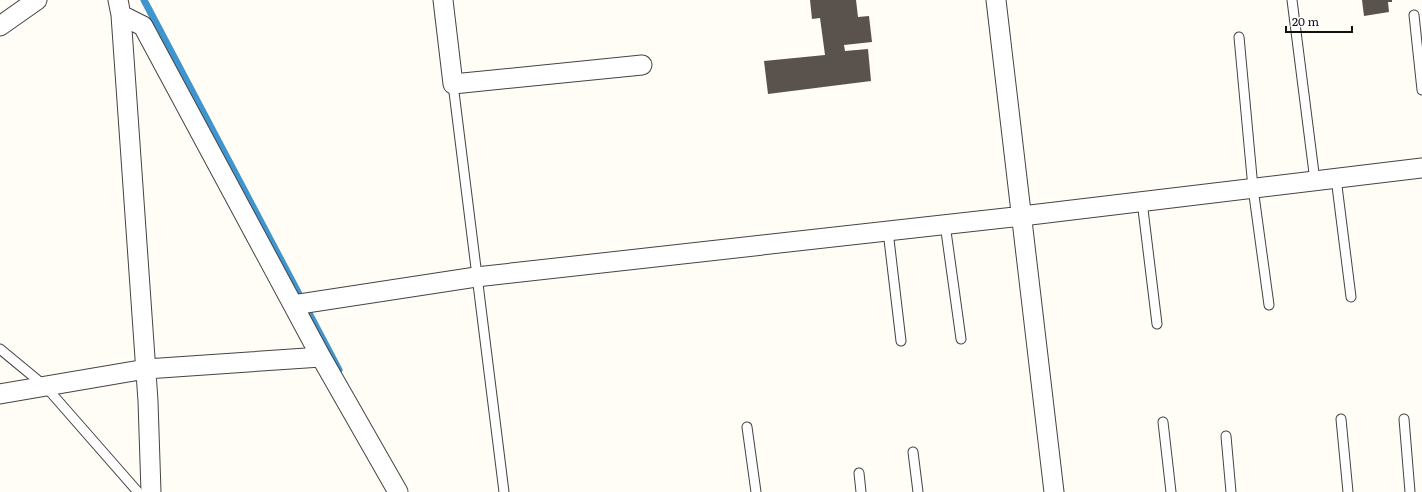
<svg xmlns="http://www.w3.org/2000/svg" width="1422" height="492" font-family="Literata,serif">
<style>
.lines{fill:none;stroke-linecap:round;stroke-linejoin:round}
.stream{stroke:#3f96cf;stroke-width:7}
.building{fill:#5a524d}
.service-casing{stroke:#444;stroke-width:11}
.minor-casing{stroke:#444;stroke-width:21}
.service{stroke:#fff;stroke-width:9}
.minor{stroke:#fff;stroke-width:19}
</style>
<rect width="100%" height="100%" fill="#fffdf5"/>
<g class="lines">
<!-- stream -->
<path class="stream" d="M144 0 339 370"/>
</g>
<!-- building -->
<path class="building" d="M810 0H856L858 17 869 16 872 42 844 45 845 51 868 49 871 81 768 94 764 61 825 55 820 18 812 19Z
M1362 0H1392V2H1388L1389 12 1364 16Z"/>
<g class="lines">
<defs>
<path id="service" d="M1292 0 1315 181
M1414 15 1422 90
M1239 37 1253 188 1269 305
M453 84 504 492
M1336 178 1351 297
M1142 201 1157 324
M945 224 961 339
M888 231 901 341
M0 349 46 387 138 492
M1341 419 1348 492
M1404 419 1410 492
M1163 422 1171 492
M747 427 756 492
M1226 436 1231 492
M913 452 918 492
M859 473 861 492"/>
<path id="minor" d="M118 0 121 15 148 401 151 492
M443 0 453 84 642 65
M996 0 1054 492
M121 15 143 26 321 357 398 492
M0 26 37 0
M293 305 476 277 1022 216 1422 168
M0 394 146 369 321 357"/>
</defs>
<!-- service casing -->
<use href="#service" class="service-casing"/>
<!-- minor casing -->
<use href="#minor" class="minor-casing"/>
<!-- service -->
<use href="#service" class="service"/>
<!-- minor -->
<use href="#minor" class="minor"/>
</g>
<!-- scale -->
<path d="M1286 26v6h66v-6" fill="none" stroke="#111111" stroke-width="2"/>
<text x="1292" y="26" font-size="12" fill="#111111" stroke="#ffffff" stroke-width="3" paint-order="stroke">20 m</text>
</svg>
